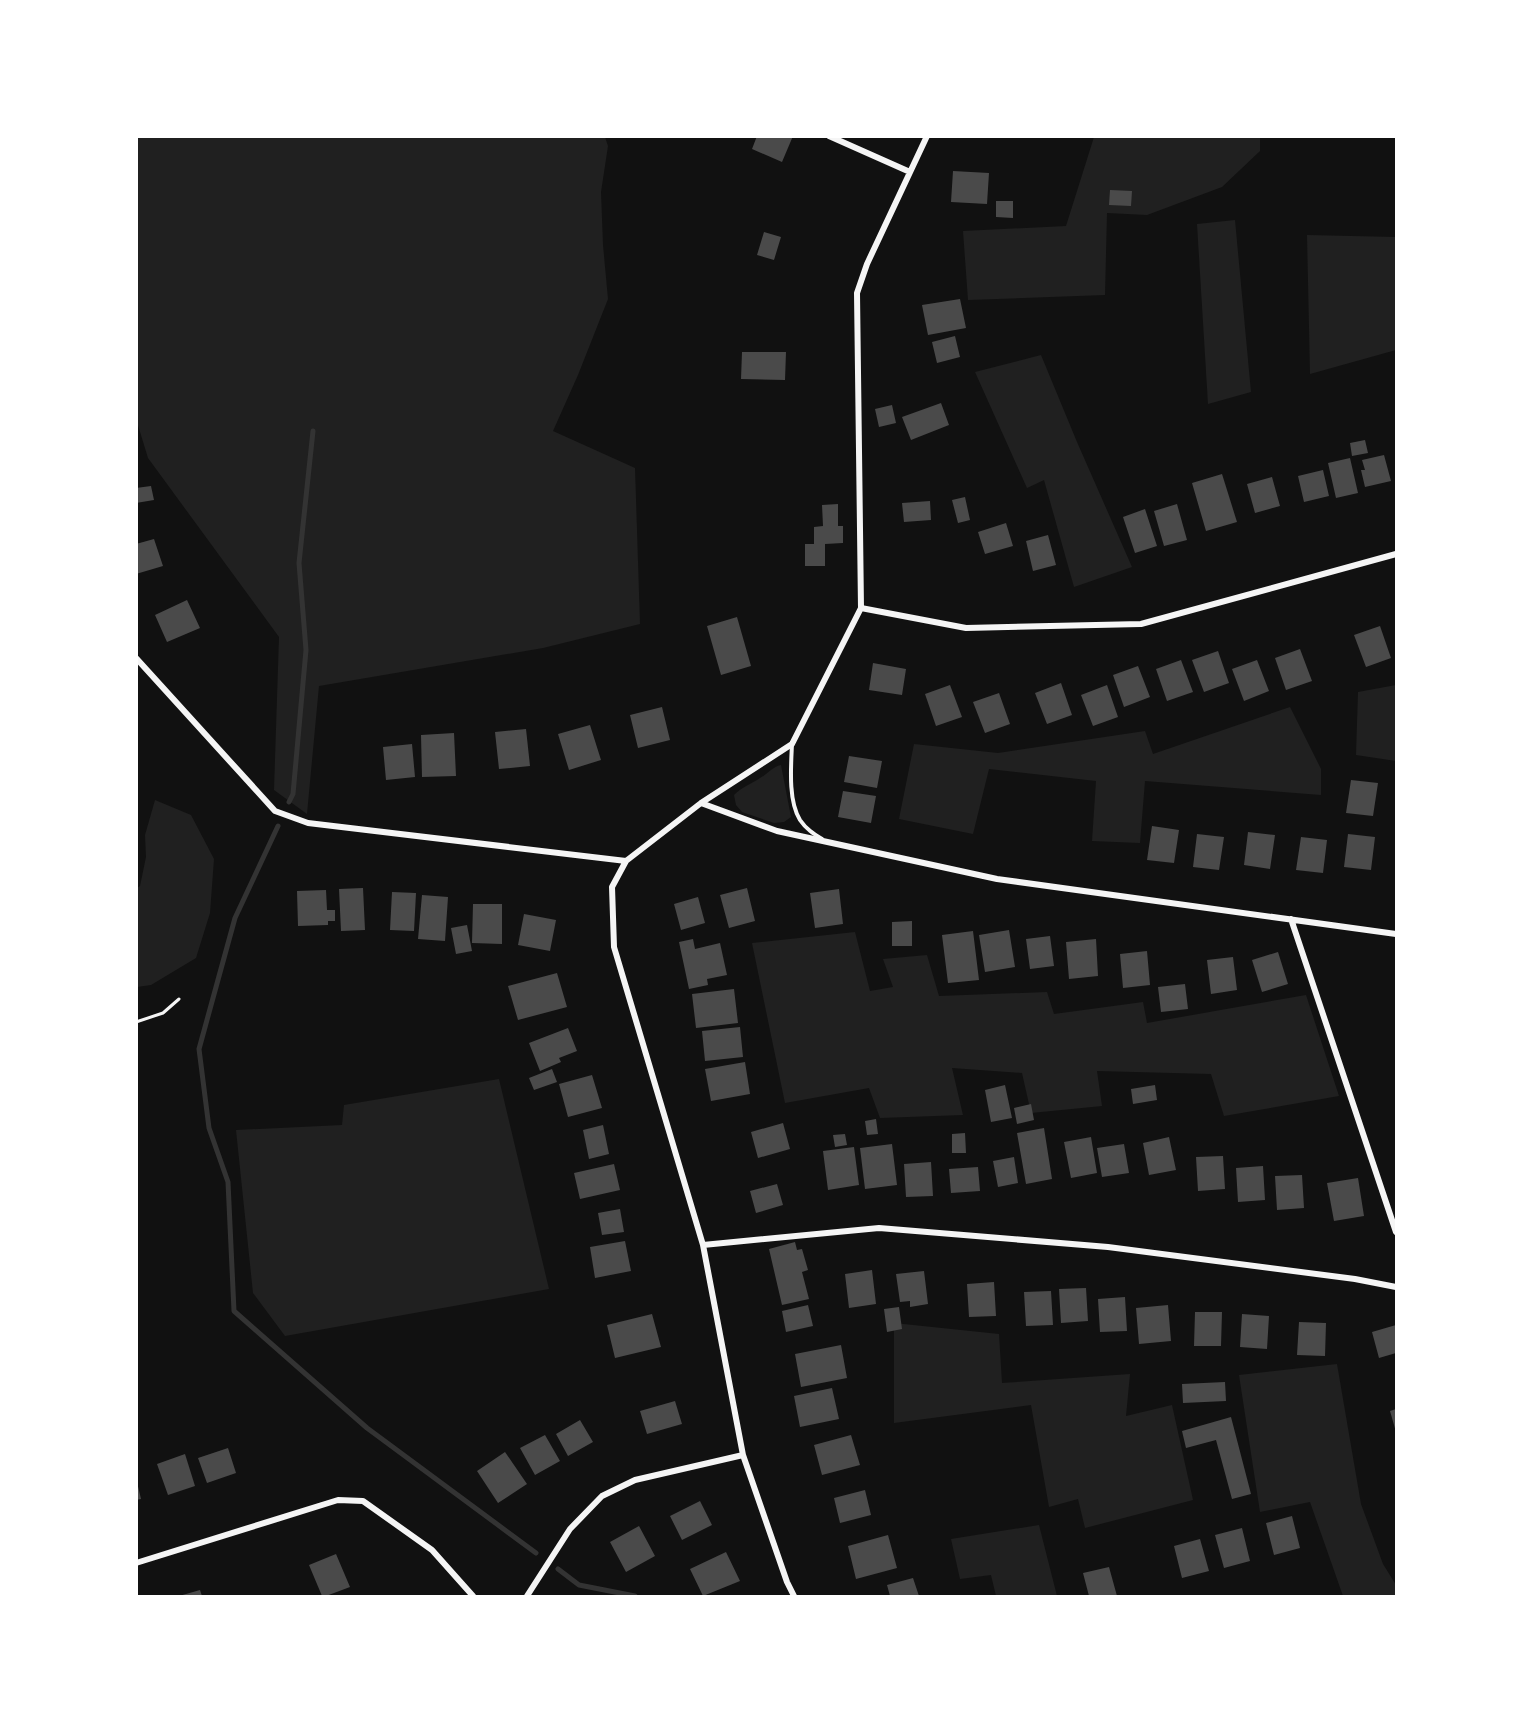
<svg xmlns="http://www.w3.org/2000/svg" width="1533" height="1733" font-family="Lato,sans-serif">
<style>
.green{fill:#202020}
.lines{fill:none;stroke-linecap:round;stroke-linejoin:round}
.stream{stroke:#333;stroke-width:5}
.building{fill:#4a4a4a}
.path{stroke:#f5f5f5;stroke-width:3}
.service{stroke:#f5f5f5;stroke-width:4}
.minor{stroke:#f5f5f5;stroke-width:6}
</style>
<rect width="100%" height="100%" fill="#111"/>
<!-- green -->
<path class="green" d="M136 137H605L608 146 601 192 603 245 608 299 578 375 553 431 635 468 640 624 543 648 319 686 307 814 274 790 279 637 148 458 137 422Z
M1094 137H1260V151L1222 187 1147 215 1107 213 1105 295 968 300 963 231 1066 226Z
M1235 220 1251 392 1208 404 1197 224Z
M1307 235 1396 237V350L1310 374Z
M1041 355 1077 442 1132 567 1074 587 1044 480 1027 488 975 372Z
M1396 685V812H1395L1396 761 1356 755 1358 692Z
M1290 707 1321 769V795L1145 781 1140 843 1092 841 1096 781 989 769 973 834 899 819 914 744 998 753 1145 731 1153 754Z
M781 765 791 817 784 822 774 823 742 812 736 805 734 795C742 787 751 784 760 778 768 774 772 767 781 765Z
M155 800 191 815 214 859 210 913 196 958 151 985 137 987V888L140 886 146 857 145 835Z
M855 932 870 991 893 987 883 959 927 955 939 996 1047 992 1054 1014 1143 1002 1147 1023 1306 995 1339 1096 1224 1116 1211 1074 1097 1071 1102 1106 1031 1113 1022 1073 952 1068 963 1115 880 1118 869 1088 785 1103 752 943Z
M499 1079 549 1289 285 1336 253 1293 236 1130 342 1125 344 1105Z
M894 1323 999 1334 1002 1383 1130 1374 1126 1416 1172 1405 1193 1500 1085 1528 1078 1499 1049 1507 1031 1405 894 1423Z
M1337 1364 1361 1504 1383 1564 1396 1585V1596H1343L1310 1502 1260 1512 1239 1375Z
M1039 1525 1057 1596H996L991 1575 960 1579 951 1539Z"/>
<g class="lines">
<!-- stream -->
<path class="stream" d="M289 802 293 794 306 650 299 563 313 431
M278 826 235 918 199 1049 209 1128 228 1182 234 1311 367 1428 536 1553
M558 1569 579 1585 635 1596"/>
</g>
<!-- building -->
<path class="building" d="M757 136H793L782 162 752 149Z
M953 171 989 173 987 204 951 202Z
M1110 190 1132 191 1131 206 1109 205Z
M996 201H1013V218L996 217Z
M764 232 781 237 774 260 757 255Z
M960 299 966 328 928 335 922 305Z
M955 336 960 357 937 363 932 342Z
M742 352H786L785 380 741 379Z
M941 403 949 425 911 440 902 417Z
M892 405 896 423 879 427 875 409Z
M1365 440 1368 453 1352 456 1350 443Z
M1384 455 1391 481 1365 487 1361 470H1365L1362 460Z
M1350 458 1358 493 1336 498 1328 463Z
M1323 470 1329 496 1304 502 1298 476Z
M1222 474 1237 522 1206 531 1192 483Z
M1272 477 1280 506 1255 513 1247 484Z
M151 486 154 500 136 503V488Z
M965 497 970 520 958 523 952 500Z
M930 501 931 520 904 522 902 503Z
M838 504V526H843V543L825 544V566H805V544H814V527L823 526 822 505Z
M1177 504 1187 540 1164 546 1154 511Z
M1145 509 1157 546 1135 553 1123 517Z
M1006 523 1013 546 985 554 978 532Z
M1048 535 1056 565 1033 571 1026 541Z
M154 539 163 566 136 574V544Z
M187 600 200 628 167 642 155 615Z
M737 617 751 666 721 675 707 626Z
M1380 626 1391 658 1366 667 1354 635Z
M1300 649 1312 681 1286 690 1275 658Z
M1218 651 1229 683 1204 692 1192 660Z
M1181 660 1193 692 1167 701 1156 669Z
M1257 660 1269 691 1244 701 1232 669Z
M873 663 906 669 902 695 869 690Z
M1138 666 1150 697 1124 707 1113 675Z
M1061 683 1072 715 1047 724 1035 693Z
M950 685 962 717 936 726 925 694Z
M1107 685 1118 717 1093 726 1081 695Z
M999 693 1010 724 985 733 973 702Z
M662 707 670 740 638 748 630 715Z
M590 725 601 760 569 770 558 734Z
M526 729 530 766 499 769 495 732Z
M454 733 456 776 422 777 421 735Z
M412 744 415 777 386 780 383 747Z
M849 756 882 761 877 788 844 782Z
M1351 780 1378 783 1373 816 1346 813Z
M843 791 876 796 871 823 838 817Z
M1152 826 1179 830 1174 863 1147 860Z
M1248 832 1275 835 1270 869 1244 865Z
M1197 834 1224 837 1219 870 1193 867Z
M1348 834 1375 837 1371 870 1344 867Z
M1301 837 1327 840 1323 873 1296 870Z
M363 888 365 930 341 931 339 889Z
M747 888 755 921 729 928 720 895Z
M839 889 843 924 815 928 810 893Z
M326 890 327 910H335V921H328V925L298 926 297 891Z
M392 892 416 893 414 931 390 930Z
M422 895 448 897 445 941 418 939Z
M698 897 705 923 681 930 674 904Z
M473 904H502V944L472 943Z
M524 914 556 920 550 951 518 945Z
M912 921V946H892V922Z
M467 925 472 951 456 954 451 928Z
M1009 930 1015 967 985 972 979 935Z
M973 931 979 980 948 983 942 935Z
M1050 936 1054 966 1030 969 1026 939Z
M693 939 695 949 720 943 727 975 707 979 708 985 689 989 679 942Z
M1096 939 1098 976 1069 979 1066 942Z
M1147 951 1150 985 1123 988 1120 954Z
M1278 952 1288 984 1262 992 1252 960Z
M1233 957 1237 990 1211 994 1207 960Z
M557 973 567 1007 518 1020 508 986Z
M1185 984 1188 1009 1161 1012 1158 987Z
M734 989 738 1023 696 1028 692 994Z
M740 1027 743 1057 705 1061 702 1031Z
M568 1028 577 1051 559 1058 561 1062 540 1071 529 1043Z
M745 1062 750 1094 711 1101 705 1069Z
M552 1069 557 1082 534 1090 529 1078Z
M592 1075 602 1108 568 1117 559 1084Z
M1005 1085 1012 1118 991 1122 985 1090Z
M1155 1085 1157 1100 1133 1104 1131 1089Z
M1031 1104 1034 1120 1017 1124 1014 1108Z
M876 1119 878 1134 867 1135 865 1121Z
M783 1123 790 1149 758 1158 751 1132Z
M603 1125 609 1154 589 1159 583 1130Z
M1044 1128 1052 1179 1026 1184 1017 1133Z
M965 1133 966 1153H952V1134Z
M845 1134 847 1145 835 1147 833 1135Z
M1091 1137 1097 1173 1071 1178 1064 1142Z
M1169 1137 1176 1170 1149 1175 1143 1143Z
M892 1144 897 1185 865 1189 860 1148Z
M1124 1144 1129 1173 1102 1177 1097 1148Z
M854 1147 859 1185 828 1190 823 1151Z
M1223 1156 1225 1189 1198 1191 1196 1157Z
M1014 1157 1018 1183 998 1187 993 1161Z
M931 1162 933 1196 906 1197 904 1164Z
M614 1164 620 1190 580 1199 574 1173Z
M1263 1166 1265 1200 1238 1202 1236 1168Z
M978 1167 980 1191 951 1193 949 1169Z
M1302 1175 1304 1208 1277 1210 1275 1176Z
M1358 1178 1364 1216 1334 1221 1327 1183Z
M777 1184 783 1205 756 1213 750 1191Z
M620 1209 624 1232 602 1235 598 1213Z
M625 1241 631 1271 595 1278 590 1247Z
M795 1242 797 1250 802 1249 808 1270 802 1272 809 1299 782 1305 769 1249Z
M872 1270 876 1304 849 1308 845 1274Z
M924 1271 928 1304 910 1307V1301L900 1302 896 1274Z
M994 1282 996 1316 969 1317 967 1284Z
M1086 1288 1088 1321 1061 1323 1059 1289Z
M1051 1291 1053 1325 1026 1326 1024 1292Z
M1125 1297 1127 1331 1100 1332 1098 1299Z
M808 1305 813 1326 786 1332 782 1311Z
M1168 1305 1171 1341 1139 1344 1136 1308Z
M899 1307 902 1329 887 1332 884 1309Z
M1195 1312H1222L1221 1346H1194Z
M652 1314 661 1347 615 1358 607 1325Z
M1242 1314 1269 1316 1267 1349 1240 1347Z
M1299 1322 1326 1323 1325 1356 1297 1355Z
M1396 1325V1353L1379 1358 1372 1332Z
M841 1345 847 1378 801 1387 795 1354Z
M1225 1382 1226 1401 1183 1403 1182 1384Z
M832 1388 839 1419 800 1427 794 1396Z
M675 1401 682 1424 647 1434 640 1411Z
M1396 1409V1432L1390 1411Z
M1231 1417 1251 1494 1232 1499 1216 1440 1186 1448 1182 1431Z
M580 1420 593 1442 568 1456 556 1434Z
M545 1435 560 1461 535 1475 520 1448Z
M851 1435 860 1465 822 1475 814 1445Z
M228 1448 236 1473 207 1483 198 1458Z
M505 1452 527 1484 498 1503 477 1471Z
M185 1454 195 1486 168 1495 157 1464Z
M136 1478 141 1499 136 1500Z
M865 1490 871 1515 840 1523 834 1498Z
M700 1501 712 1525 682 1540 670 1516Z
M1292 1516 1300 1548 1274 1555 1266 1523Z
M639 1526 655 1556 626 1572 610 1542Z
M1242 1528 1250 1561 1224 1568 1215 1535Z
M888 1535 897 1568 856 1579 848 1546Z
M1200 1539 1209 1571 1182 1578 1174 1546Z
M726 1552 740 1581 703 1596 690 1569Z
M336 1554 350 1587 326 1596H322L309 1565Z
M1109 1567 1117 1596H1089L1083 1573Z
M913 1578 919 1596H890L887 1585Z
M200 1590 202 1596H179Z"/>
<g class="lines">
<!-- path -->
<path class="path" d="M136 1022 163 1013 179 999"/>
<!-- service -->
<path class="service" d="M792 744C791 766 788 801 800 820 806 829 814 834 822 839"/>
<!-- minor -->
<path class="minor" d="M829 136 910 172
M861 608 966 628 1141 624 1396 554
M136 658 275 811 308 823 626 861
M701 803 777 831 997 879 1396 934
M1291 919 1396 1232
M703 1245 879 1228 1108 1247 1355 1279 1396 1287
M136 1563 338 1500 363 1501 432 1550 473 1596
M527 1596 570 1529 602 1496 635 1480 743 1455
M794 1596 787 1582 743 1455 703 1245 614 947 612 887 626 861 701 803 792 744 861 608 857 293 867 264 927 136"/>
</g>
<!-- border -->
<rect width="1533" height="1733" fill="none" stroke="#ffffff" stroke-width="276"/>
</svg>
